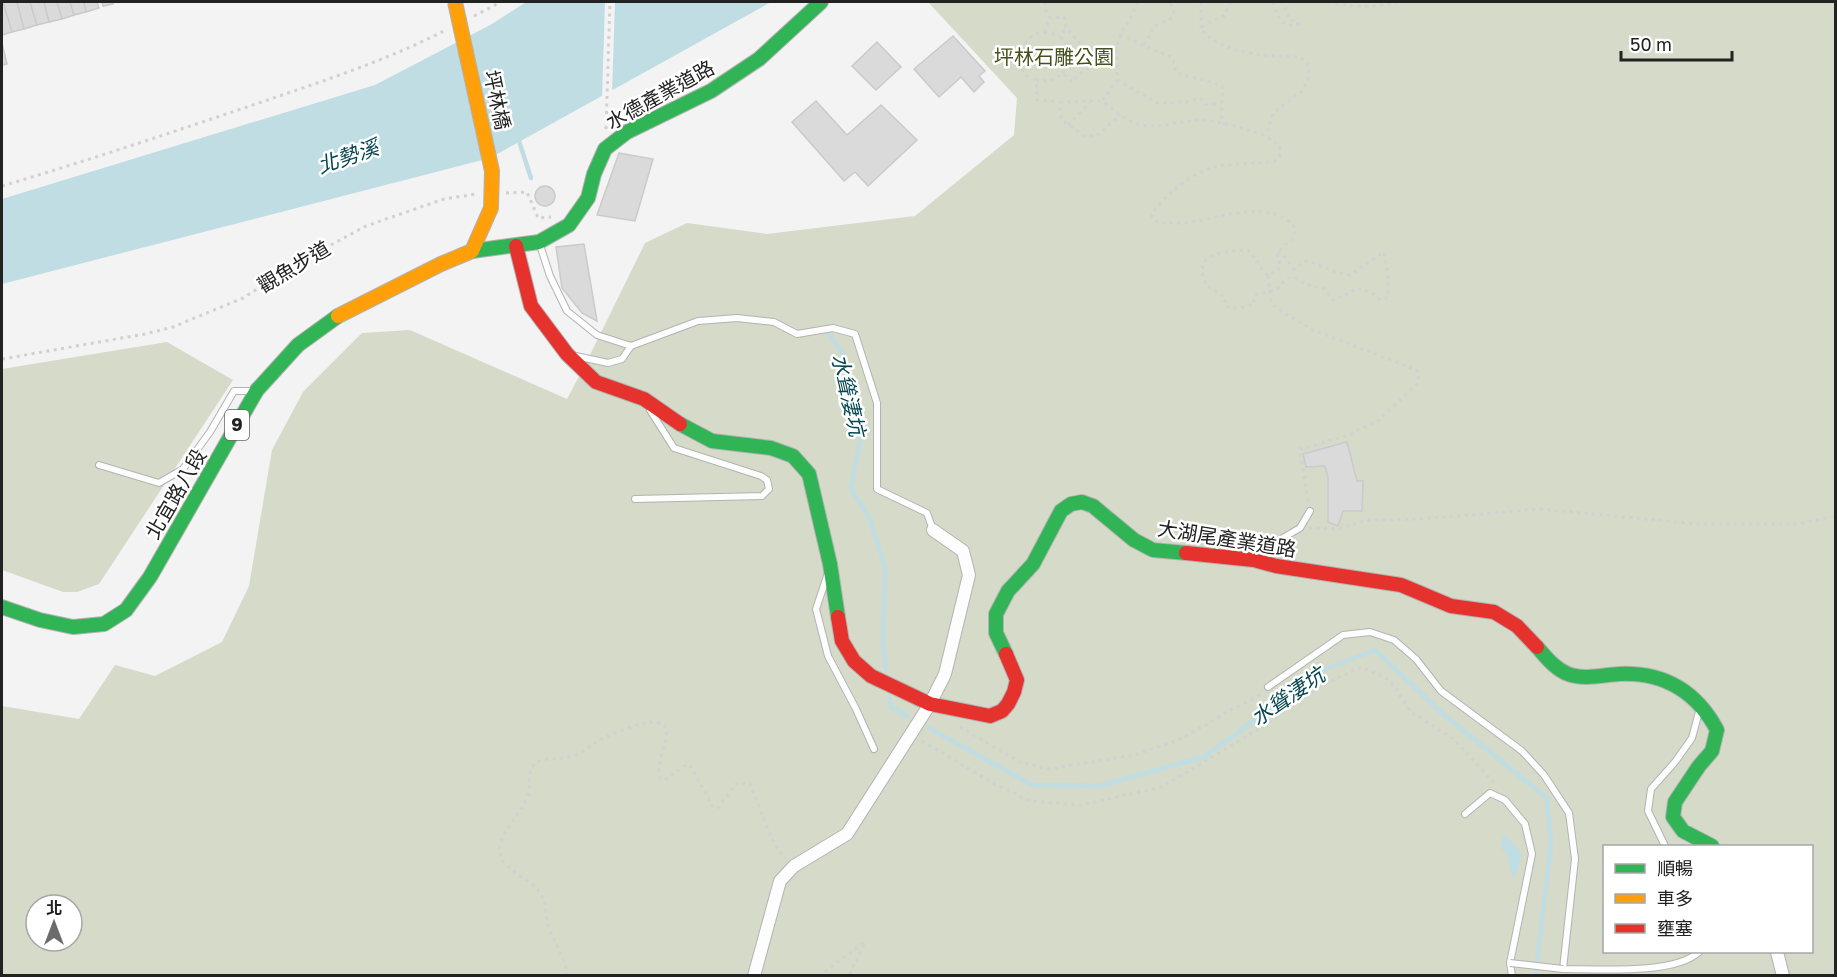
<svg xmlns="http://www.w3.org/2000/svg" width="1837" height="977" font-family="'Golos Text','Noto Sans TC',sans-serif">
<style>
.green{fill:#d5dac9;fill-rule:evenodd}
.water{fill:#bfdde2}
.pier{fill:#f3f3f3}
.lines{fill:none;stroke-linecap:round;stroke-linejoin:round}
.stream{stroke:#bfdde2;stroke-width:4.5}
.building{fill:#dadada;stroke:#cacaca;stroke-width:1.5}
.lane-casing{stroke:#b3b3b3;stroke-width:8}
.street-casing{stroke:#b3b3b3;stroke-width:14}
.fast-casing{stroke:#b3b3b3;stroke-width:16}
.slow-casing{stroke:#b3b3b3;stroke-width:16}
.jam-casing{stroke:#b3b3b3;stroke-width:16}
.path{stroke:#d1d1d2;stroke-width:3;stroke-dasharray:3 4.5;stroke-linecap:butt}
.lane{stroke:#fdfdfd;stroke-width:6}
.street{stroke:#fdfdfd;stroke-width:12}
.fast{stroke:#30b455;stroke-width:14}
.slow{stroke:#ff9f0a;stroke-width:14}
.jam{stroke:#e5322d;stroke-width:14}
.lane-bridge-casing{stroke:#b3b3b3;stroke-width:8;stroke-linecap:butt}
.slow-bridge-casing{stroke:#b3b3b3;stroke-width:16;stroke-linecap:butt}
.lane-bridge{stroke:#fdfdfd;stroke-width:6}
.slow-bridge{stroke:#ff9f0a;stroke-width:14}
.labels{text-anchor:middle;stroke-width:5;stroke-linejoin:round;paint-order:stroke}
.shield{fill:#fff;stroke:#646465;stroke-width:1.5}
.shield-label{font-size:18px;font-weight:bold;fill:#222223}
.park-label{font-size:20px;fill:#47511d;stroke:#fff}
.street-label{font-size:20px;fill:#222223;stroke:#fff}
.water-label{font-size:21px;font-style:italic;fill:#04464f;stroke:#fff}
</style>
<rect width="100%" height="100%" fill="#f3f3f3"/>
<!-- green -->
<path class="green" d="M928 2H1835V975H2V706L79 719 115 665 155 676 222 642 249 586 272 450 303 392 362 333 410 330 567 399 585 365 645 243 687 223 767 234 915 216 1014 135 1017 98ZM1604 846H1812V952H1604ZM36 905H72V941H36Z
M167 342 233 380 99 584 77 592H63L2 570V369Z"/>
<!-- water -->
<path class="water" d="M526 2H771L490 158 2 284V199L375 85 492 24Z
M1503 834 1522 853 1518 870 1513 878 1507 855 1501 848Z"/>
<!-- pier -->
<path class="pier" d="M605 2H615L612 93 602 99Z"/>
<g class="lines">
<!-- stream -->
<path class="stream" d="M518 138 531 178
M826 329 843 354 861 435 851 489 870 519 885 568 883 642 886 670
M890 699 891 707 908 716
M929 728 1032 785 1099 786 1204 757 1325 669 1375 650 1443 714 1547 798 1551 846 1535 976"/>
</g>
<!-- building -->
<path class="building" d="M2 2H3L12 32 2 35Z
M3 2H17L24 29 12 32Z
M17 2H30L37 25 24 29Z
M30 2H44L49 22 37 25Z
M44 2H57L62 19 49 22Z
M57 2H70L74 15 62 19Z
M70 2H84L86 12 74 15Z
M84 2H97L99 8 86 12Z
M102 2H112L113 4 103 6Z
M953 36 985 71 979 76 984 82 974 92 961 77 939 97 914 69Z
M877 42 901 67 876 90 852 66Z
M2 43 7 64 2 65Z
M816 101 847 135 881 105 917 140 868 186 855 172 844 181 792 122Z
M619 153 653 159 635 221 597 215Z
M535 196a10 10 0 1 1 20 0a10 10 0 1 1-20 0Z
M584 244 597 321 582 313 562 288 556 247Z
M1347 442 1357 481H1363L1362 511H1343L1338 526 1328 522V477L1325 466 1306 467 1303 454Z"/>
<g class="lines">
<defs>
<path id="lane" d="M539 242 550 276 567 311 597 335 631 346 698 321 737 318 774 322 797 334 833 328 855 334 877 403V489L927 513 933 530
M576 356 608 363 622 359 631 346
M99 465 159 483 183 469 210 432 234 391H254
M635 499 762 496 769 489 767 480 761 476 674 448 650 410
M1256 558 1269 546 1300 528 1310 511
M827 576 816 609 828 656 856 709 874 749
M1268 687 1343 635 1370 632 1394 640 1416 659 1441 691 1522 751 1544 775 1569 813 1575 859 1563 969C1598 969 1674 975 1699 952
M1465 814 1490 793 1505 800 1525 824 1532 854 1510 963 1512 976
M1665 846 1648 811 1651 789 1675 762 1692 738 1700 708"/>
<path id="street" d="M1777 952 1783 976
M754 976 780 881 794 866 847 834 930 704 945 674 969 575 963 551 933 530"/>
<path id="fast" d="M472 251 539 242 569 225 588 198 594 174 605 149 627 132 711 91 759 59 821 2
M680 424 712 441 771 448 793 456 809 474 830 564 838 617
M2 607 40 620 73 627 104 624 126 610 150 577 257 390 298 345 338 316
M1537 647C1546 657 1555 669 1568 674 1583 680 1603 675 1619 674 1663 672 1696 691 1717 730L1712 751 1699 766 1675 802 1673 817 1683 831 1712 846
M1006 654 996 633V614L1008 591 1033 564 1061 511 1071 504 1082 502 1093 506 1134 540 1153 550 1186 553"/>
<path id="slow" d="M338 316 441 264 472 251 491 208"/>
<path id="jam" d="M516 246 531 306 567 354 596 382 644 399 680 424
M1186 553 1254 560 1276 566 1401 585 1451 606 1494 612 1517 626 1537 647
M838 617 842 641 854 661 871 676 930 704 990 716 1002 711 1008 704 1014 692 1017 680 1006 654"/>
</defs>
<!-- lane casing -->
<use href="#lane" class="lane-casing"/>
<!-- street casing -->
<use href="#street" class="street-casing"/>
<!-- fast casing -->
<use href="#fast" class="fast-casing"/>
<!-- slow casing -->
<use href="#slow" class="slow-casing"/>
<!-- jam casing -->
<use href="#jam" class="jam-casing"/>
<!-- path -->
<path class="path" d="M1045 2V9L1050 18 1044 32C1039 33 1035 33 1031 37 1020 45 1015 67 1027 76 1030 78 1033 79 1036 80L1037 100 1060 102V113L1062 120 1084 136H1096L1120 115
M1138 2 1127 25 1120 35 1117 47V80L1102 101C1114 110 1126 122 1141 125 1162 129 1180 120 1201 120 1217 121 1269 132 1279 146 1279 146 1281 153 1281 154L1275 161C1255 164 1234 163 1214 167 1194 172 1161 197 1152 215L1154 221C1165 223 1175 224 1186 223 1218 219 1271 196 1296 229L1293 238 1277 252 1281 267 1268 275 1271 301 1276 308 1311 329 1417 370 1419 382 1379 420 1346 436 1300 449 1308 502
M1231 2 1224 16 1212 21 1201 28C1218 54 1271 57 1301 57L1309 67 1308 80 1301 92 1273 113 1266 136
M1273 2C1277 15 1281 30 1298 24L1296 21 1289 20 1284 2
M1328 2C1352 7 1373 8 1397 2
M474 16 501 2
M1201 28V2
M1044 32 1060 36
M1120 35 1173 58 1176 72C1191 79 1207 78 1223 87L1221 115 1225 125
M1144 45 1155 26 1170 19 1174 12 1170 2
M1063 74 1068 61 1069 48 1061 37 1066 27
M1036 80 1049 81 1063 74 1073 82 1080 73 1088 69 1089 54 1066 27 1064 17 1050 18
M1117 80 1157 103 1187 102 1200 98 1206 104H1221
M1060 102 1102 101
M1068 125 1090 102
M606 129 610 2
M2 186C83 162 164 135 244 108 311 85 381 63 444 31
M506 193 527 192 538 218 551 217
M1268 275C1259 268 1257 258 1248 250 1237 250 1206 252 1203 265 1201 272 1204 279 1206 285L1225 297V305L1231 308H1239L1253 305 1255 295 1277 289 1286 279 1294 277 1305 284 1325 289 1332 300 1350 293 1356 288 1372 293 1381 300 1388 297V275L1384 252 1350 275 1335 272 1312 262 1305 261 1294 269 1285 257 1278 252
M2 359 145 334 173 327 243 298 301 261 366 226 444 199 476 194
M1309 528 1339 529 1367 520 1420 519 1540 509 1698 524H1799L1836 516
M960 727 1020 762 1048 769 1134 755 1181 739 1233 709 1261 695
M922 741 991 782 1030 801 1081 805 1162 787 1257 730 1321 686 1361 667 1390 680 1410 711 1455 740 1495 784
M567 976C566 955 551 940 547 920 545 908 546 900 538 890 527 876 498 869 500 848 501 832 517 818 524 804 526 801 528 796 529 792 531 783 527 772 534 765 544 755 561 761 573 756 582 753 589 746 597 742 609 734 639 723 653 722 658 722 661 724 666 727 669 744 655 761 660 778L665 780 687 764 691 767 712 805 717 809 738 782 750 784 774 843 785 859
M819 976 865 942 849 976"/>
<!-- lane -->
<use href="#lane" class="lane"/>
<!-- street -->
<use href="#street" class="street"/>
<!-- fast -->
<use href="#fast" class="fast"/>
<!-- slow -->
<use href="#slow" class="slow"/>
<!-- jam -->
<use href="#jam" class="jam"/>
<defs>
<path id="lane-bridge" d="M1510 963 1563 969"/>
<path id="slow-bridge" d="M455 2 492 171 491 208"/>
</defs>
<!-- lane-bridge casing -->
<use href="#lane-bridge" class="lane-bridge-casing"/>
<!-- slow-bridge casing -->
<use href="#slow-bridge" class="slow-bridge-casing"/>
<!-- lane-bridge -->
<use href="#lane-bridge" class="lane-bridge"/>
<!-- slow-bridge -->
<use href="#slow-bridge" class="slow-bridge"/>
</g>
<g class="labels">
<!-- shield labels -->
<rect class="shield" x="225" y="410" width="24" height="30" rx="4.5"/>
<g class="shield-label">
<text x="237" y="431">9</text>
</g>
<!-- park labels -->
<g class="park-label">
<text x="1054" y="64">坪林石雕公園</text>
</g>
<!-- street labels -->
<g class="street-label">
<text transform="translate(660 95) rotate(-29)" y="7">水德產業道路</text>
<text transform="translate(497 100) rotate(78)" y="7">坪林橋</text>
<text transform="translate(294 267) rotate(-31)" y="7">觀魚步道</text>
<text transform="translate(176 494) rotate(-60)" y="7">北宜路八段</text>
<text transform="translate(1227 539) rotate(9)" y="7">大湖尾產業道路</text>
</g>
<!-- water labels -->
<g class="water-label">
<text transform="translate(348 157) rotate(-19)" y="7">北勢溪</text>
<text transform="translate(848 395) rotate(77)" y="7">水聳淒坑</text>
<text transform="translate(1288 697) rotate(-35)" y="7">水聳淒坑</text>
</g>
</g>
<!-- border -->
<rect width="1837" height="977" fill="none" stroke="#222223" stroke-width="6"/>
<!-- legend -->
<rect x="1603" y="845" width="210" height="108" fill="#ffffff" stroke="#a7a7a7" stroke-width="1.5"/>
<rect x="1615" y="864" width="30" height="9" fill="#30b455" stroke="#a7a7a7" stroke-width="1.5"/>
<text x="1657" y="875" font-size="18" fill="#222223">順暢</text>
<rect x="1615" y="894" width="30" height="9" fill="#ff9f0a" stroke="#a7a7a7" stroke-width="1.5"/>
<text x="1657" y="905" font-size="18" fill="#222223">車多</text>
<rect x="1615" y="924" width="30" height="9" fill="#e5322d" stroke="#a7a7a7" stroke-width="1.5"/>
<text x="1657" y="935" font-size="18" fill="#222223">壅塞</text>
<!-- north arrow -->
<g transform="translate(54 923)"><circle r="28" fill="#ffffff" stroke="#a7a7a7" stroke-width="1.5"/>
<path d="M0-4.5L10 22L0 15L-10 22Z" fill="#6b6b6c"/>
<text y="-9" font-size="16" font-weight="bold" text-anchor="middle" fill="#222223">北</text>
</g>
<!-- scale -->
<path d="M1621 51v9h111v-9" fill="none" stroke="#222223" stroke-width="3"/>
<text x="1630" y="51" font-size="18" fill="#222223" stroke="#ffffff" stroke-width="4.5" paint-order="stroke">50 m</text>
</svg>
